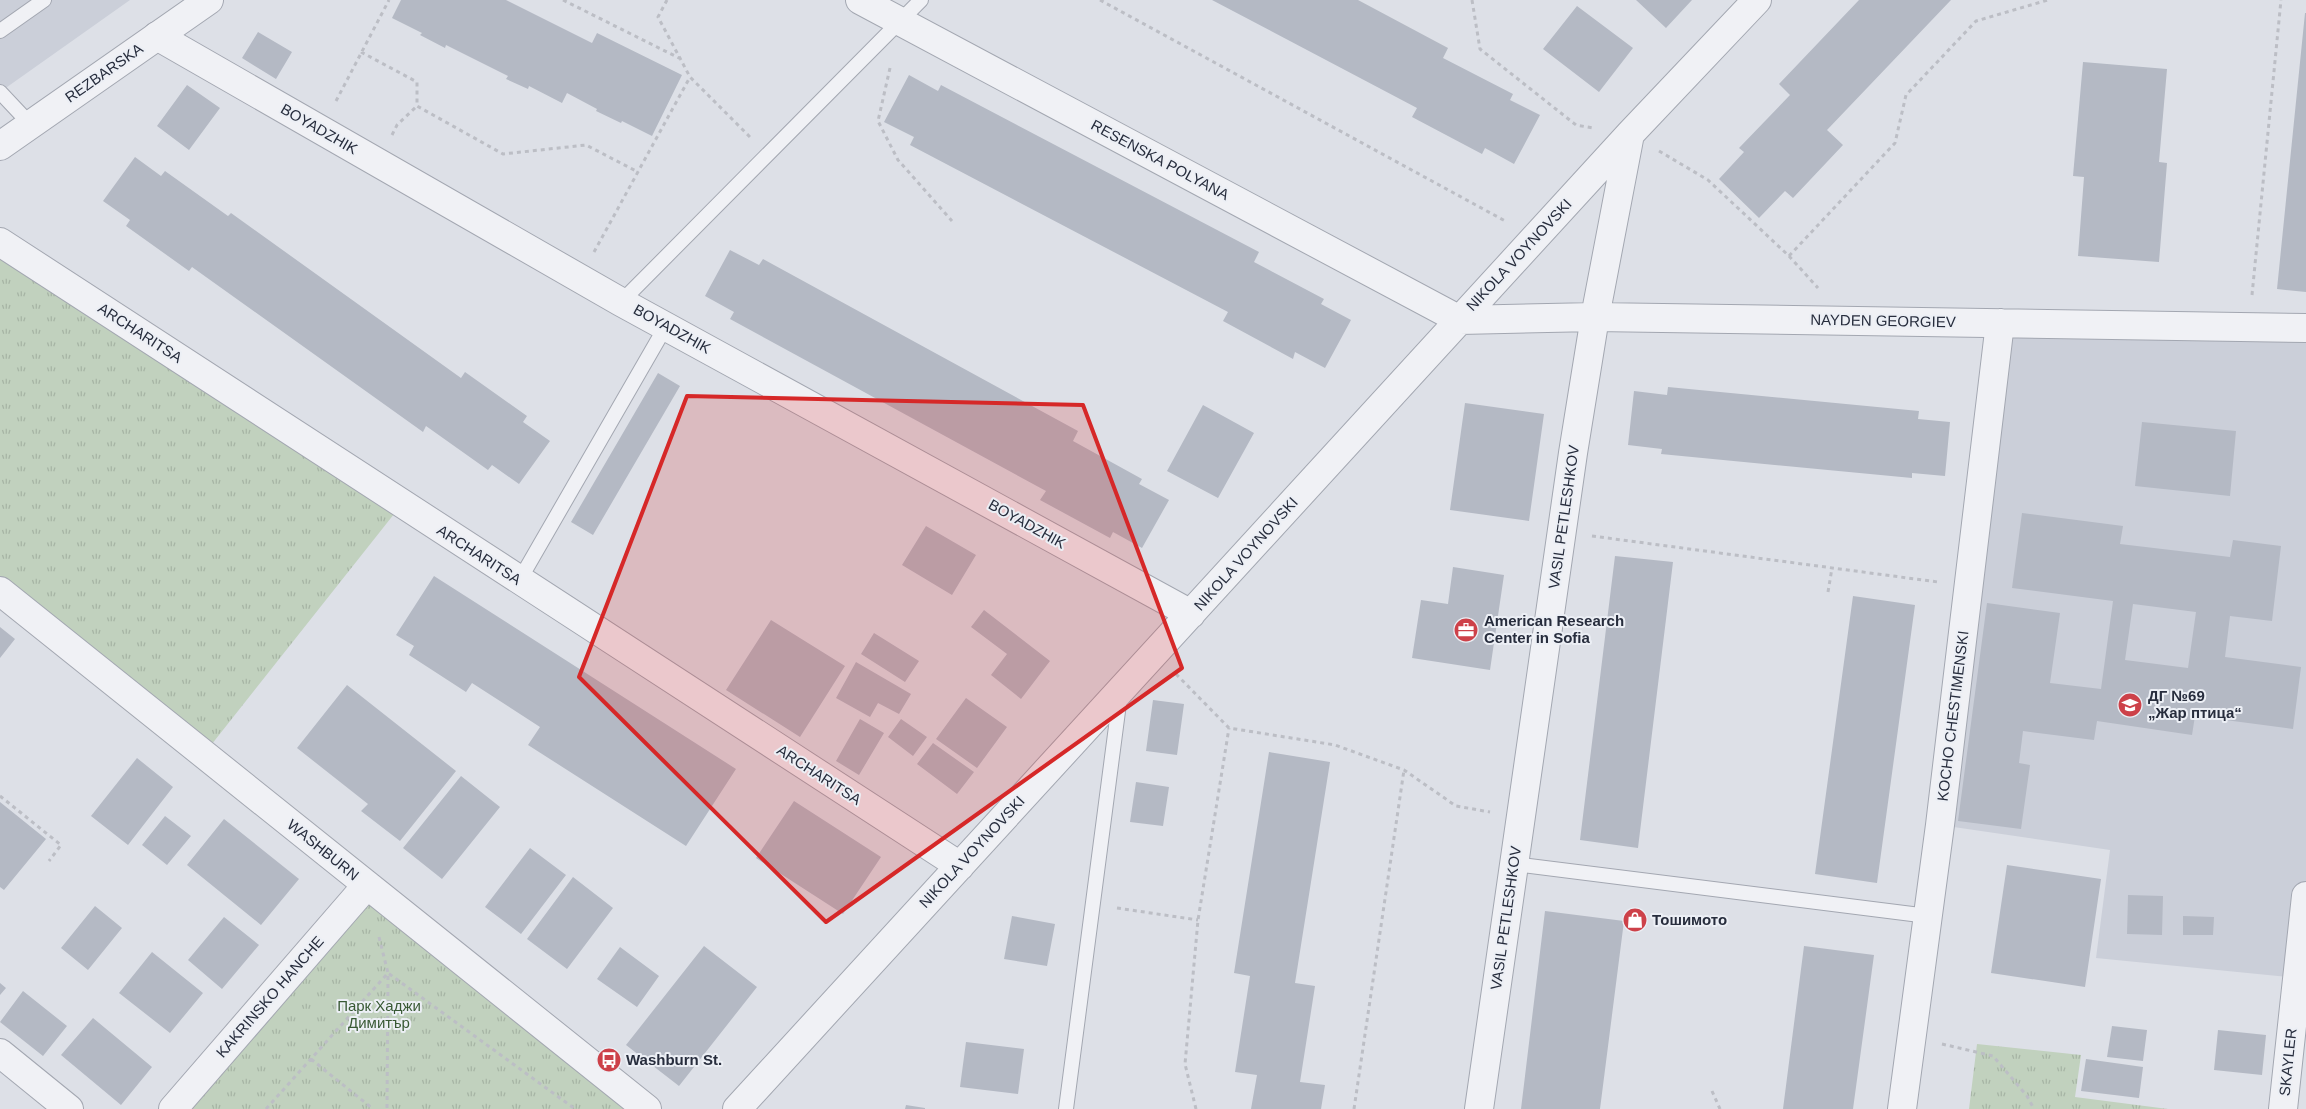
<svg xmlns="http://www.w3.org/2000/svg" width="2306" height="1109" font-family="Arial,sans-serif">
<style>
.built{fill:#cbcfd9}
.grass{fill:url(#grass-tufts)}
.building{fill:#b4b9c4;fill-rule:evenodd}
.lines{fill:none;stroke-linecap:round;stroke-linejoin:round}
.service-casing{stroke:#a3a7b1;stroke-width:16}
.minor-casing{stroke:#a3a7b1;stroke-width:30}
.tertiary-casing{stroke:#a3a7b1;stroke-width:30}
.path{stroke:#bcbec5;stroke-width:3;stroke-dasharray:4 4;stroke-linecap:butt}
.service{stroke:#f0f1f5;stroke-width:14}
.minor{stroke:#f0f1f5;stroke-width:28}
.tertiary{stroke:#f0f1f5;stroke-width:28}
.marked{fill:#d62828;fill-opacity:0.2;stroke:#d62828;stroke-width:4;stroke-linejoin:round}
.labels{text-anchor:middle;stroke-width:4;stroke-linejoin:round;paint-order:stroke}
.street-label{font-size:15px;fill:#272d3d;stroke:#eceff5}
.poi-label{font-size:15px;font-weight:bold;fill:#272d3d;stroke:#eceff5;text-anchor:start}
.park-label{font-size:15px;fill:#385934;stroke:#eceff5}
</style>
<defs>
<pattern id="grass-tufts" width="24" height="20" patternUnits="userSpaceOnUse" patternTransform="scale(1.25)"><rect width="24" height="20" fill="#c1d1be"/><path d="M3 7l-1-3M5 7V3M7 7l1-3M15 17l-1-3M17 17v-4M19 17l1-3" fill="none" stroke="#a6b4a4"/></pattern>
</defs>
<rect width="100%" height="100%" fill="#dde0e7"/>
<!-- built -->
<path class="built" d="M0 0H130L0 92Z
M2000 323 2306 328V896L2297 978 2096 958 2110 850 1940 825Z"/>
<!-- grass -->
<path class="grass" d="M0 242 402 504 204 754 0 591Z
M367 885 647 1109H173Z
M1977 1044 2081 1055 2075 1097 2168 1109H1969Z"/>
<!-- building -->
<path class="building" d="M401 0H506L592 43 597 33 682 75 652 136 622 121 621 123 596 111 597 109 567 93 562 103 529 86 528 89 506 79 508 76 446 45 445 48 420 35 422 33 392 18Z
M1212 0H1358L1448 48 1443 58 1513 94 1510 100 1540 115 1514 164 1485 148 1482 154 1412 117 1417 108Z
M1636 0H1692L1666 28Z
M1859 0H1951L1827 130 1843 145 1793 198 1785 191 1759 218 1719 179 1744 152 1739 148 1790 95 1779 84Z
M1577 6 1633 48 1599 92 1543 49Z
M2305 13H2306V292L2277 289Z
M258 32 292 52 276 79 242 58Z
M2083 62 2167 69 2159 162 2167 163 2159 262 2078 256 2084 177 2073 176Z
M909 75 938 91 941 85 1259 252 1254 262 1324 299 1321 304 1351 320 1325 368 1295 352 1293 359 1223 321 1228 312 910 145 914 137 884 122Z
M187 85 220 108 189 150 157 126Z
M135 157 161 176 165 171 228 216 231 213 461 378 465 372 527 416 523 422 550 441 519 484 492 465 488 470 426 426 423 432 192 267 189 271 126 226 130 220 103 201Z
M730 250 759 265 763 259 1078 431 1073 441 1142 479 1139 484 1169 500 1142 548 1113 532 1110 538 1040 500 1046 491 730 319 734 312 705 296Z
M658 373 680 386 593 535 571 522Z
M1668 387 1919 411 1918 419 1950 422 1945 476 1912 473V478L1661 454 1662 449 1628 445 1634 391 1667 395Z
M1465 403 1544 414 1529 521 1450 510Z
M1203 405 1254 433 1218 498 1167 471Z
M2142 422 2236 431 2230 496 2135 486Z
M2022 513 2123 526 2120 544 2230 557 2233 540 2281 546 2272 621 2230 616 2225 657 2301 667 2293 729 2195 716 2192 735 2097 721 2094 740 2023 731 2019 763 2030 765 2021 829 1958 821 1987 603 2060 613 2050 683 2101 689 2113 601 2012 588ZM2133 604 2196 612 2188 668 2125 660Z
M926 526 976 555 952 595 902 565Z
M1615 556 1673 562 1638 848 1580 840Z
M1453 567 1504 575 1490 670 1412 658 1421 600 1448 604Z
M434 576 736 769 686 846 528 745 540 727 472 683 466 692 409 655 414 646 396 635Z
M1853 596 1915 605 1877 883 1815 874Z
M984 610 1050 661 1021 699 991 675 1007 654 971 627Z
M771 620 845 666 800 737 726 690Z
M0 627 15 639 0 658Z
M874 633 919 661 905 682 861 654Z
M856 662 911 694 899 714 878 703 870 717 836 698Z
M347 685 456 771 400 841 361 811 368 804 297 748Z
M966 698 1007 727 977 768 936 739Z
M1153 700 1184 704 1177 755 1146 751Z
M860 719 884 733 859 775 836 761Z
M901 719 927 737 913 756 888 737Z
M933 743 974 772 957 794 917 764Z
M1269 752 1330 762 1295 983 1315 986 1300 1082 1325 1085 1321 1109H1251L1257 1075 1235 1072 1250 976 1234 973Z
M137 758 173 787 128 845 91 816Z
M461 776 500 807 442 879 403 848Z
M1136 782 1169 787 1163 826 1130 822Z
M794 801 881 857 843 914 756 858Z
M0 802 46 839 4 890 0 887Z
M165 816 191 836 167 865 142 845Z
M224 819 299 879 261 925 187 865Z
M530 848 566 875 521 934 485 907Z
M2007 865 2101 879 2085 987 1991 973Z
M573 877 613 908 567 969 527 939Z
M2128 895 2163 896 2162 935 2127 934Z
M95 906 122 928 88 970 61 948Z
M1545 911 1624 921 1600 1109H1521Z
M1012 916 1055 924 1047 966 1004 959Z
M2183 916 2214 917 2213 935H2183Z
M224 917 259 945 222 989 188 960Z
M704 946 757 987 679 1086 626 1045Z
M1804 946 1874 955 1853 1109H1783Z
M620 947 659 976 637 1007 597 979Z
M152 952 203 993 170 1033 119 993Z
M0 983 6 988 0 995Z
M23 991 67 1026 43 1056 0 1022Z
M93 1018 152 1067 121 1105 61 1055Z
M2112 1026 2147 1030 2143 1061 2107 1057Z
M2218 1030 2266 1035 2262 1075 2214 1070Z
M966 1042 1024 1049 1018 1094 960 1087Z
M2086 1059 2143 1067 2139 1098 2081 1091Z
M906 1105 925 1108V1109H905Z"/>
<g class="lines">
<defs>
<path id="service" d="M0 31 44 0
M0 92 31 125
M621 302 921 0
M519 581 666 326
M1514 864 1928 916
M1066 1109 1120 696"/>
<path id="minor" d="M860 0 1460 320 1595 317 2306 328
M157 36 621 302 1191 614
M0 242 960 866
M0 591 647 1109
M0 1053 69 1109
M173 1109 367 885
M737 1109 1630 134 1757 0
M1479 1109 1573 453 1595 317 1630 134
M1902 1109 1940 825 2000 323
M2283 1109 2306 896"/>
<path id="tertiary" d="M0 146 209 0"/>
</defs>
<!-- service casing -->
<use href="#service" class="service-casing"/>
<!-- minor casing -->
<use href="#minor" class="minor-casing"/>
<!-- tertiary casing -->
<use href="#tertiary" class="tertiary-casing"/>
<!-- path -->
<path class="path" d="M563 0 681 59
M667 0 658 17 690 77 750 137
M1100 0 1507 222
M1472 0 1480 49 1576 125 1593 128
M361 52 417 82V106L503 154 586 145 638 172
M890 68 878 121 898 160 952 221
M336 101 389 0
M392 135 397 125 417 106
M1659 151 1708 180 1789 256 1818 288
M594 252 690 77
M1789 256 1895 143 1906 95 1976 21 2048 0
M2252 295 2281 0
M1592 536 1938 582
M1828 592 1832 568
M1176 674 1229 728 1335 745 1404 770 1456 806 1490 812
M0 796 61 845 49 861
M1117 908 1198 920
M379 937 388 973 387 1109
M1942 1044 1993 1056 2027 1096 2034 1109
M311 1059 373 1109
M1712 1091 1720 1109
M266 1109 388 973 575 1109
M1196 1109 1185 1064 1198 920 1229 728
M1354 1109 1404 770"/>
<!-- service -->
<use href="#service" class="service"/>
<!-- minor -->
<use href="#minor" class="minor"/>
<!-- tertiary -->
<use href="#tertiary" class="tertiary"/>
</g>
<!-- marked area -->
<path class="marked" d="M687 396 1083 405 1182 668 826 922 579 677Z"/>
<!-- icons -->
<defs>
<symbol id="office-disc" viewBox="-11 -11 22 22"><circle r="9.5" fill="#cd4149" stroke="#eceff5"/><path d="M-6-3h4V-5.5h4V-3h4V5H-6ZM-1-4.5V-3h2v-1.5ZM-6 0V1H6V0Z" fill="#fff"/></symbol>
<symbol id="school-disc" viewBox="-11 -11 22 22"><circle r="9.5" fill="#cd4149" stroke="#eceff5"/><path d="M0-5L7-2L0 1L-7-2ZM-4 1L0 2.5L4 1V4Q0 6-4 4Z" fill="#fff"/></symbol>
<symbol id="shop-disc" viewBox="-11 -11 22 22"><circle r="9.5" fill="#cd4149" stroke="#eceff5"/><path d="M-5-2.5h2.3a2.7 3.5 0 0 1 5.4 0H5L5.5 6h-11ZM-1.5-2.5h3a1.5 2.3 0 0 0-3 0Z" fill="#fff"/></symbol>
<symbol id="bus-disc" viewBox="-11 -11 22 22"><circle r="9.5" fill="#cd4149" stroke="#eceff5"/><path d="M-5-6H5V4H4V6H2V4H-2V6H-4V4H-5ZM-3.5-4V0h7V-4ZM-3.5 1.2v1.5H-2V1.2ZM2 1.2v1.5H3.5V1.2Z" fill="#fff"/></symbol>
</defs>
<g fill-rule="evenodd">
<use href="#office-disc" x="1452" y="616" width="28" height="28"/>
<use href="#school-disc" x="2116" y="691" width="28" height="28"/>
<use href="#shop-disc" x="1621" y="906" width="28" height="28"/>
<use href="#bus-disc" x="595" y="1046" width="28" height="28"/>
</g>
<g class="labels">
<!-- street labels -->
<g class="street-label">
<text transform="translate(104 73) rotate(-35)" y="5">REZBARSKA</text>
<text transform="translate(319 129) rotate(30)" y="5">BOYADZHIK</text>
<text transform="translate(1160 160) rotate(28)" y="5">RESENSKA POLYANA</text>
<text transform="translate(1519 255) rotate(-47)" y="5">NIKOLA VOYNOVSKI</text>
<text transform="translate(1883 321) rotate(1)" y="5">NAYDEN GEORGIEV</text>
<text transform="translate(672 329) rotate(29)" y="5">BOYADZHIK</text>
<text transform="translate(140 333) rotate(33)" y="5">ARCHARITSA</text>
<text transform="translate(1564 517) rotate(-82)" y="5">VASIL PETLESHKOV</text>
<text transform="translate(1027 524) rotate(29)" y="5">BOYADZHIK</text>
<text transform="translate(1246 554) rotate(-48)" y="5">NIKOLA VOYNOVSKI</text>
<text transform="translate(479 555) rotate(33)" y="5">ARCHARITSA</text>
<text transform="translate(1953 716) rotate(-83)" y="5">KOCHO CHESTIMENSKI</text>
<text transform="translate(819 775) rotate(33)" y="5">ARCHARITSA</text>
<text transform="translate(323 850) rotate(39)" y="5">WASHBURN</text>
<text transform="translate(972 852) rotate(-47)" y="5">NIKOLA VOYNOVSKI</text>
<text transform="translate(1506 918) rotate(-82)" y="5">VASIL PETLESHKOV</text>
<text transform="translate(270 997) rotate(-49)" y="5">KAKRINSKO HANCHE</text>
<text transform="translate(2288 1062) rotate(-84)" y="5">SKAYLER</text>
</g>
<!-- poi labels -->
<g class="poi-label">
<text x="1484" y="626">American Research<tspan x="1484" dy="17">Center in Sofia</tspan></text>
<text x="2148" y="701">ДГ №69<tspan x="2148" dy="17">„Жар птица“</tspan></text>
<text x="1652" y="925">Тошимото</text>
<text x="626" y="1065">Washburn St.</text>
</g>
<!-- park labels -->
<g class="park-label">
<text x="379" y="1011">Парк Хаджи<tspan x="379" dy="17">Димитър</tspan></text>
</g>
</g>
</svg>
